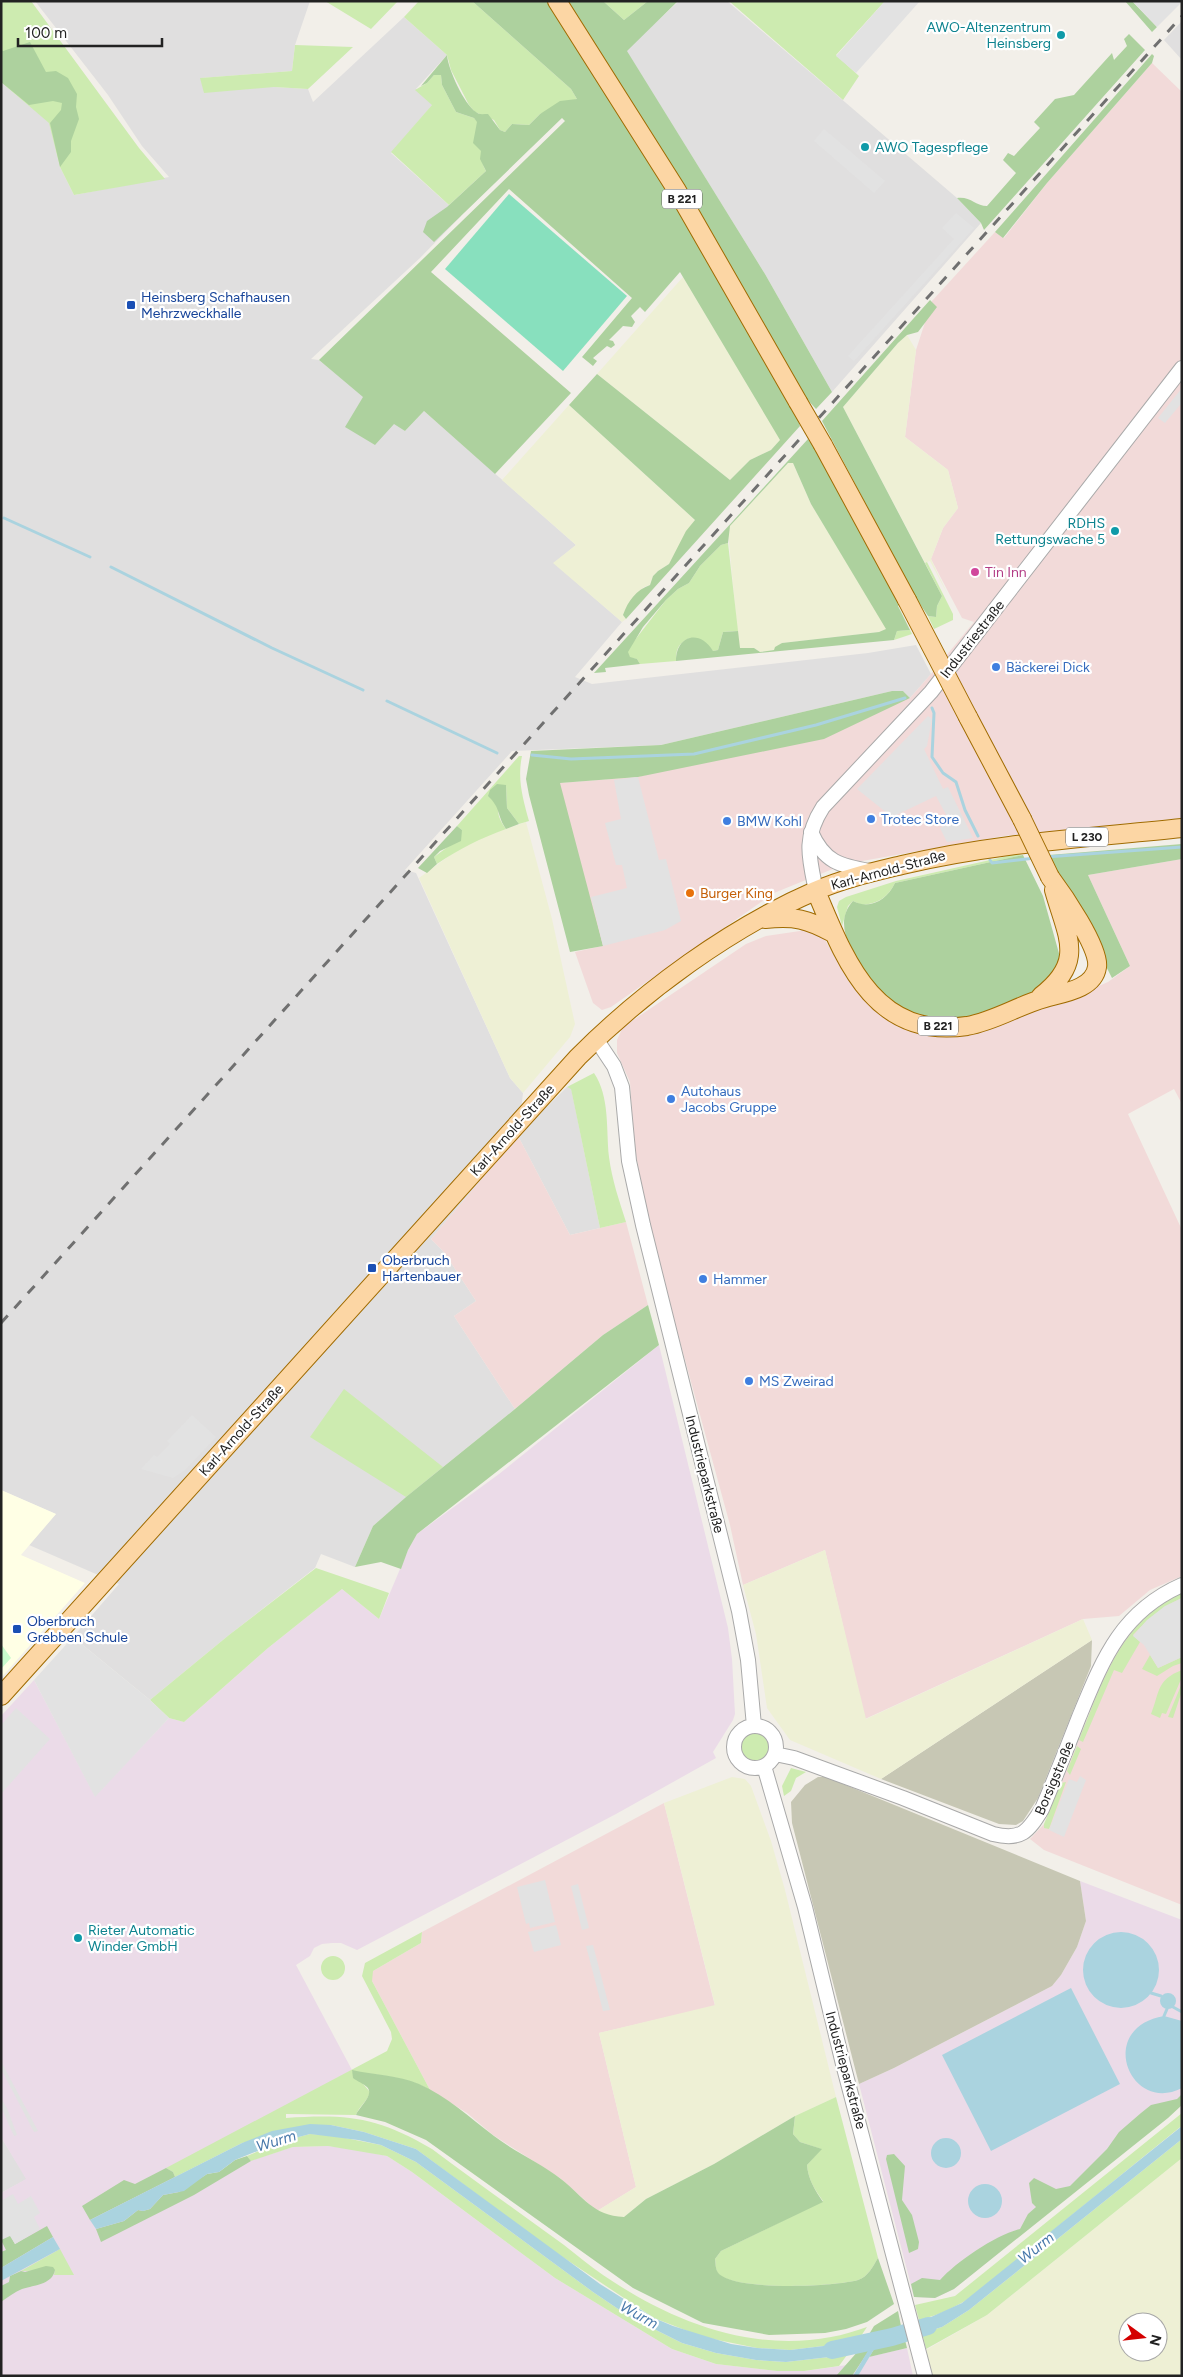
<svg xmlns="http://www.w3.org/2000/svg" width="1183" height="2377" font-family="Figtree,sans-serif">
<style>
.residential{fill:#e0dfdf}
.commercial{fill:#f2dad9}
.industrial{fill:#ebdbe8}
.education{fill:#ffffe5}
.construction{fill:#c7c7b4}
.farmland{fill:#eef0d5;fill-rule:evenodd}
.grass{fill:#cdebb0}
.forest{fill:#add19e}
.park{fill:#c8facc}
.pitch{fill:#88e0be}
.parking{fill:#e2e2e2}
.water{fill:#aad3df}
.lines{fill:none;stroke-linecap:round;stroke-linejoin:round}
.stream{stroke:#aad3df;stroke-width:3}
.river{stroke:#aad3df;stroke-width:18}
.minor-casing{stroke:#a9a9a9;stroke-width:16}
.major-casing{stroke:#a06b00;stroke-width:20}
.minor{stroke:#fff;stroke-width:14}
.major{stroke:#fcd6a4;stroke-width:18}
.rail{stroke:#707070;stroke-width:3;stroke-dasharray:10 10;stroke-linecap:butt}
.major-bridge-casing{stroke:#a06b00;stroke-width:20;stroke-linecap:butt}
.major-bridge{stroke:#fcd6a4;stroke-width:18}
.culture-dot{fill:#0f9aa8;stroke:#fff;stroke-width:2}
.transit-dot{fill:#1a4fb4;stroke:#fff;stroke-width:2}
.hotel-dot{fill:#d1479c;stroke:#fff;stroke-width:2}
.shop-dot{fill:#3f7fe0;stroke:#fff;stroke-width:2}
.food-dot{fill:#e8710a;stroke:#fff;stroke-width:2}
.labels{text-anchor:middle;stroke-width:4.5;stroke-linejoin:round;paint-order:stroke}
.shield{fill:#fff;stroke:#646464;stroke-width:1}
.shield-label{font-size:12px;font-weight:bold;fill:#222}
.culture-label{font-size:14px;fill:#0d838f;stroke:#fff;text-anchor:end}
.transit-label{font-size:14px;fill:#164399;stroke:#fff;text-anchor:start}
.hotel-label{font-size:14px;fill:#b23c85;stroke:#fff;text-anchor:start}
.street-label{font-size:14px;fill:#222;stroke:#fff}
.shop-label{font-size:14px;fill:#366cbe;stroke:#fff;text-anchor:start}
.food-label{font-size:14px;fill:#c56008;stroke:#fff;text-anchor:start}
.water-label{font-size:15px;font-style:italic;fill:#4a7aab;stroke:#fff}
</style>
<rect width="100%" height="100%" fill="#f2efe9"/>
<!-- residential -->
<path class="residential" d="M35 1H310L295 45 292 71 201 78 274 87 308 89 313 102 404 17 447 55 416 89 433 104 391 153 461 216 420 258 311 359 319 360 405 431 424 411 576 545 554 563 622 622 575 677 592 684 868 653 916 645 931 674 910 698 903 691H892L661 745 512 751 405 870 416 873 510 1078 523 1093 518 1135 567 1087 571 1088 600 1228 570 1235 518 1136 431 1239 444 1252 476 1301 454 1316 515 1409 406 1497 373 1526 355 1567 321 1554 315 1568 229 1635 150 1700 73 1637 119 1584 29 1545 56 1514 1 1490V82L50 123 60 167 74 195 169 177 142 146 108 95Z
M679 1H727L957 198 981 223 832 392 765 274 626 50Z
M1182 21V60L1164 40Z
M1 2137 27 2179 1 2193Z"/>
<!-- commercial -->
<path class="commercial" d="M1152 63 1182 92V818L1004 836 845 864 774 893 611 1007 602 1010 593 1003 575 952 602 946 559 783 638 777 910 698 931 674 974 622 962 618 931 559 943 528 958 508 948 470 905 437 916 350 932 301 995 232 1004 238 1047 183Z
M1182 859V1104L1174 1089 1128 1114 1182 1230V1576L1150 1590 1119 1616 1083 1619 865 1719 825 1550 743 1585 730 1525 651 1235 634 1144 630 1082 617 1053V1040L623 1027 746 944 766 936 800 931 809 925 823 936 847 979 864 1000 878 1012 921 1031 947 1036 971 1034 1078 995 1108 982 1130 966 1088 875Z
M518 1136 570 1235 626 1222 648 1305 603 1335 515 1409 454 1316 476 1301 444 1252 431 1239Z
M1182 1592V1905L1044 1850 1030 1839 1046 1822 1104 1677 1119 1646 1127 1633 1160 1603Z
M664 1803 715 2006 599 2033 636 2187 597 2211 560 2178 493 2135 467 2113 430 2090 372 1981 371 1975 373 1971 421 1943 422 1932Z"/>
<!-- industrial -->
<path class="industrial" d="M659 1345 728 1628 732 1659 735 1714 733 1720 713 1752 716 1758 616 1814 357 1950 341 1943H332L322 1944 314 1948 310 1956 296 1965 352 2070 294 2102 175 2177 118 2208 225 2169 293 2147 328 2146 358 2150 387 2156 412 2172 555 2278 672 2349 716 2364 777 2371H805L847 2365 864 2358 907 2348 913 2376H1V2193L26 2179 1 2137V1716L34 1680 95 1796 169 1718 184 1722 268 1648 342 1589 379 1619 408 1550 417 1534 499 1474Z
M1080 1881 1182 1920V2105L954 2289 935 2298 914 2297 859 2084 894 2068 1052 1986 1061 1975 1077 1947 1086 1921Z"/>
<!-- education -->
<path class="education" d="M1 1490 56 1514 21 1555 85 1583 1 1678Z"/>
<!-- construction -->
<path class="construction" d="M1092 1640 1091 1666 1038 1798 1023 1821 1016 1825 999 1824 881 1779Z
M818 1777H826L1080 1881 1086 1921 1077 1947 1061 1975 1052 1986 894 2068 859 2084 792 1823 791 1802 805 1785Z"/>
<!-- farmland -->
<path class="farmland" d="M683 277 781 440 771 450 750 460 730 480 597 374Z
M907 335 916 350 905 437 948 470 958 508 943 528 931 559 948 595 930 561 925 563 843 407 898 343Z
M569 405 695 520 669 564 658 571 653 576 650 585 644 587 623 615 626 619 622 622 553 563 576 545 502 480Z
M788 463H793L811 504 887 629 879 632 782 643 774 650 760 652 754 648H739L728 532 730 526Z
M526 822 552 919 575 1024 570 1037 523 1093 510 1078 419 878 456 851 482 837Z
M825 1550 866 1719 1083 1619 1092 1640 881 1779 790 1740 767 1708 756 1634 743 1585Z
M732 1777 745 1779 751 1786 771 1841 785 1890 836 2097 795 2116 714 2164 646 2199 624 2217H612L597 2211 636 2187 599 2033 715 2005 664 1803Z
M1182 2158V2376H933L926 2350 987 2315ZM1128 2322H1158V2352H1128Z"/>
<!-- grass -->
<path class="grass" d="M1 1H31L139 148 165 179 74 195 60 167 49 123 1 82Z
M325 1H398L371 29Z
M419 1H472L571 89 577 99 540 114 529 125 512 124 505 132 500 130 494 120 475 112 469 105 451 70 447 55 404 17Z
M603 1H648L624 20Z
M729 1H885L836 55 859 76 843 100Z
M295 45 353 47 308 89 274 87 204 93 200 78 292 71Z
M434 75H441L442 85 456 112 474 118 478 122C474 134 480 139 481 151 482 160 481 162 486 171L449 205 391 152 432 105 415 90 427 83Z
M728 543 738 631 723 632 718 650 713 651 689 638C678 644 676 649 676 661L640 664 637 659 630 658 627 652 631 645 666 600 678 589 689 583 700 566 721 545Z
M927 562 953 614V620L934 629 928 616 936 617 937 606 942 596 925 563Z
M910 630 912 634 894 640 897 631Z
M519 756H522C517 779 523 799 529 821L519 824 507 808 506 785C498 802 493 812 506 829 481 838 459 849 437 864L434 857 449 846 462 830 457 826Z
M1017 854 1023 855 895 883C888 897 878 904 862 905L853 901 848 906 842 926 837 907 839 901 846 897 896 881Z
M594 1073C610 1097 606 1129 609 1157 612 1180 619 1200 626 1222L600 1228 571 1089 567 1087Z
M344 1389 443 1467 406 1497 310 1437Z
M316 1568 389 1593 379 1619 342 1589 268 1648 184 1722 169 1718 150 1700 229 1635Z
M1182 1593V1598C1162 1607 1148 1619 1133 1635L1140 1642 1122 1673 1114 1670 1083 1742 1079 1740C1104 1680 1119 1623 1182 1593Z
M1150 1655 1158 1668 1182 1657V1663L1173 1666 1157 1676 1142 1669Z
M1182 1670V1677L1166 1714 1162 1713 1160 1718 1151 1714C1160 1692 1156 1680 1182 1670Z
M1182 1683V1691L1173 1718 1168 1717Z
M740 1746a15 15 0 1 1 30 0a15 15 0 1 1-30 0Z
M1077 1746 1081 1749 1070 1775 1067 1771Z
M791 1768 806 1772 796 1778 791 1791 784 1796 782 1786Z
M1066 1782 1049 1829 1044 1828V1824L1061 1783Z
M422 1932 421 1943 373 1971 372 1981 430 2090C406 2076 379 2076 352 2071L370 2092C367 2102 360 2105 356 2115L286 2114V2118C348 2114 377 2117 432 2149 476 2182 520 2213 564 2245 577 2255 590 2266 603 2275 669 2320 750 2353 831 2337 843 2335 855 2331 867 2327L857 2342 790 2350 757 2348 703 2337 654 2318 549 2248 416 2149 364 2132 331 2125 242 2143 175 2177 173 2172 166 2168 387 2051 392 2039 391 2032 362 1976 365 1963Z
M321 1968a12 12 0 1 1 24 0a12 12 0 1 1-24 0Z
M836 2097 878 2258C873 2266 868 2277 858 2280 833 2287 742 2290 721 2276 715 2272 716 2266 715 2259L721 2251 823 2201C815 2190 808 2179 807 2165L821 2149 800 2142 793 2134 795 2116Z
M1182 2113V2126L1179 2128C1138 2161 1098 2194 1057 2227 1015 2261 973 2308 919 2320L915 2305 955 2296Z
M310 2134 330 2135 381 2145 416 2162 593 2292 630 2317 682 2343 716 2353 756 2360 786 2362 847 2355 839 2366 804 2371H777L716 2364 672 2349 555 2278 412 2172 387 2156 328 2146 293 2147 251 2161 247 2156 280 2142Z
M1182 2139V2158L987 2315 926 2349 922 2333 942 2327 969 2310Z
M60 2249 74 2275H54L55 2270 21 2271Z"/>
<!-- forest -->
<path class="forest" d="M472 1H547L669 194 796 414 800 426 626 619 623 615C628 601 636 590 650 585L653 576 658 571 669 564 686 531 695 520 569 405 597 374 730 480 750 460 771 450 780 440 680 272 645 312 640 307 631 316 635 322 632 327 623 326 609 340 613 341 615 345 611 348 607 346 593 358 597 361 593 366 582 357 632 298 509 189 431 272 571 393 495 474 424 411 405 431 394 424 375 445 345 427 363 397 319 360 565 121 562 118 434 242 423 232 427 221 447 207 486 171 480 159 481 151 473 143 477 122 474 118 456 112 442 85 441 75H434L427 83 421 86 447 55C448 69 464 104 476 112 479 115 483 114 488 114L500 130 505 132 512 124 529 125 540 114 560 101 577 99 571 89Z
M567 1H603L624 20 648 1H678L627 51 765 274 832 392 816 409 806 398C730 264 652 130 567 1Z
M1125 1H1132L1157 27 1152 32Z
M1129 34 1145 50 984 230 981 223 957 198C970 196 976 206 987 206L1016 173 1003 160 1008 153 1014 156 1040 128 1034 122 1055 99 1074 95 1112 53 1114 60 1127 46 1124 39Z
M30 42 46 72 56 71 68 78 77 94 76 107 79 119 71 141V152L60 167 50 123 61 110 62 103 53 101 29 105 1 82V49L3 51Z
M1152 54 1154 56 1152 63 1047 183 1003 238 995 232Z
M930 300 937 307 918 332 907 335 898 343 843 407 942 596 937 606 936 617 928 616 914 595 822 421Z
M808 439 818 453 899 604 898 606 910 630 897 631 894 640 676 661C676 635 700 629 713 651L718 650 723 632 738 631 740 648H754L760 652 774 650 775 647 782 643 879 632 886 629 811 504 793 463H788L730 526 728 543 721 545 700 566 689 583 678 589 666 600 643 627 628 652 630 657 637 659 640 664 605 668 606 672 594 673Z
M892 691H903L910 698 824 739 638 777 560 783 603 946 570 952 529 795 526 779 531 751 661 745Z
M497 784 506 785 507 808 519 824 506 829C497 816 501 808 488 796L490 790Z
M457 826 462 830 461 841 440 851 434 857 437 864 427 873 418 868Z
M1182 844V859L1088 875 1130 966 1112 978 1049 855Z
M1023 855 1043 896 1060 957C1057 1001 949 1031 913 1015 903 1010 887 1003 879 996 871 988 854 958 850 947 843 930 840 916 853 901 870 910 887 900 895 883Z
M648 1305 659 1345 417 1534 408 1550 401 1569 381 1562 355 1567 373 1526 406 1497 515 1409 603 1335Z
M352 2070C374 2075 398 2075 419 2084 447 2096 470 2118 494 2136 515 2152 541 2163 561 2179 583 2196 593 2216 624 2217L646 2199 714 2164 795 2116 793 2134 800 2142 822 2149 807 2165C808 2179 815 2190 823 2202L721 2251 715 2259C716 2266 715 2272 722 2276 743 2290 833 2287 858 2280 868 2277 873 2266 878 2258L894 2304 867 2322 846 2329 825 2333 769 2335 703 2323 633 2288 426 2140 385 2122 356 2115C359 2107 375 2095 367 2087 364 2084 357 2081 353 2078Z
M1182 2094V2105L1168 2118 954 2289 935 2298 914 2297 911 2284 922 2278 940 2280C956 2262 997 2234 1020 2229L1028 2214 1036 2207 1032 2203 1029 2183 1034 2178 1056 2189 1070 2186 1107 2149 1119 2132 1141 2113 1151 2105 1177 2099Z
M894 2154 905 2166 902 2200 912 2215 919 2242 918 2249 909 2253 886 2159 887 2155Z
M247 2156 251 2161 194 2195 101 2242 96 2229 124 2221 138 2210 143 2211 150 2209 163 2195 179 2192 207 2174 219 2172 235 2160Z
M166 2168 173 2172 175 2177 90 2220 82 2206 124 2180 135 2184Z
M47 2226 53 2237 1 2268V2252L6 2250 1 2240 10 2235 15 2244Z
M46 2266 53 2267 55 2270C52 2285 34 2285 22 2289 15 2292 8 2297 1 2302V2286L9 2282 10 2276 21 2271 25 2272Z
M898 2311 901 2326 868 2336 874 2326Z
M905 2340 907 2348 869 2357 876 2346Z
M867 2348 870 2349 852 2376H836L859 2350Z"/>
<!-- park -->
<path class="park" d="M1 1644 11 1658 1 1669Z"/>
<!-- pitch -->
<path class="pitch" d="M509 194 627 296 563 371 445 269Z"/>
<!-- parking -->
<path class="parking" d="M885 1H920L856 73 836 56Z
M1132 1H1182V2L1157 27Z
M824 129 885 181 874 193 814 141Z
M956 213 974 228 854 361 848 356 954 239 942 228Z
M1182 388V406L1180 405 1165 423 1158 418Z
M928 716 932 719 927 746 924 749 943 789 948 787 973 838 947 842 940 828 950 822 936 796 892 817 857 789Z
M638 777 659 860 666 859 681 921 665 930 603 946 591 897 627 888 622 865H616L605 823 621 819 614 780Z
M192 1415 216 1437 185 1470 173 1478 141 1469 154 1455 157 1457 170 1444 167 1441Z
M1182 1598V1657L1158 1668 1144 1645 1133 1636 1147 1620 1165 1606Z
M73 1637 150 1700 169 1718 95 1797 34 1680Z
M16 1708 50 1739 1 1794V1725Z
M1080 1776 1086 1780 1064 1837 1049 1830 1069 1779 1077 1782Z
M545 1880 555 1922 530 1928 529 1923 526 1924 517 1887Z
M578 1884 589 1928 582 1930 571 1886Z
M556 1925 561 1945 534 1952 528 1932Z
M593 1945 610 2010 603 2011 586 1946Z
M1 2061 38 2131 34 2132 1 2069Z
M1 2098 7 2108 17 2135 14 2136 1 2107Z
M13 2194 18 2204 31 2196 40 2213 34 2217 40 2229 15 2244 10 2236 1 2240V2201Z"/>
<!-- water -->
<path class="water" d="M1083 1970a38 38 0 1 1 76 0a38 38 0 1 1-76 0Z
M1071 1988 1120 2084 991 2151 942 2055Z
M1160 2001a8 8 0 1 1 16 0a8 8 0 1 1-16 0Z
M1164 2016 1182 2021V2088C1130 2115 1095 2028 1164 2016Z
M310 2124 331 2125 364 2132 416 2149 600 2284 654 2318 673 2326 731 2344 757 2348 790 2350 857 2342 847 2355 786 2362 756 2360 716 2353 682 2343 630 2317 593 2292 416 2162 381 2145 358 2140 310 2134 280 2142 235 2160 219 2172 207 2174 184 2191 163 2195 150 2209 143 2211 138 2210 124 2221 96 2229 90 2220 242 2143 272 2131Z
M1182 2126V2139L969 2310 942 2327 922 2333 919 2320 931 2317 962 2303Z
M931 2153a15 15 0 1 1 30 0a15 15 0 1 1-30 0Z
M968 2201a17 17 0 1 1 34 0a17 17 0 1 1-34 0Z
M53 2237 60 2249 1 2281V2268Z
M901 2326 905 2340 876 2346 858 2376H853L869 2349 859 2350 868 2336Z"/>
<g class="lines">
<!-- stream -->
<path class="stream" d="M4 518 90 557
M111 567 272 648 363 690
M387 701 497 753
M932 708 934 713 932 757 943 773 956 782 965 810 978 836
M532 755 571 759 694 754 816 725 905 698
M1046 857 1182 847
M990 860 992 863 1035 858
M1151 1993 1161 1996
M1173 2007 1182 2012
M1164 2016 1167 2009"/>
<!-- river -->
<path class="river" d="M832 2350 892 2337 928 2326"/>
<defs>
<path id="minor" d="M811 832C824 862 840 866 870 871
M816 891C809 857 803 838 823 807L931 692 1182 368
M596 1039 614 1066 622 1087 629 1161 643 1225 739 1611 748 1660 754 1726
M734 1747a21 21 0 1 1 42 0a21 21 0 1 1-42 0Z
M775 1754 794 1758 903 1798 993 1834C1021 1841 1028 1832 1042 1809 1055 1778 1067 1748 1079 1717 1103 1659 1121 1612 1182 1585
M764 1766 805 1907 843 2064 925 2376"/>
<path id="major" d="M557 1 676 189 798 402
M823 445 907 600
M968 717 1022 819
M816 891C845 960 874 1040 967 1026 995 1021 1019 1005 1045 998 1063 993 1094 989 1097 967 1100 948 1062 893 1050 877
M765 919C795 916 807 919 833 933
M1041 996C1086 961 1067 937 1054 890
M1 1696 578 1057C644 991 730 928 815 891 842 879 873 872 902 865 994 843 1088 838 1182 828"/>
</defs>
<!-- minor casing -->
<use href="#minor" class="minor-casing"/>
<!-- major casing -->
<use href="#major" class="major-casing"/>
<!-- minor -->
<use href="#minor" class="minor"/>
<!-- major -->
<use href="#major" class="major"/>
<!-- rail -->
<path class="rail" d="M1 1323 1182 16"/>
<defs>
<path id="major-bridge" d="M798 402 823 445
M907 600 968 717
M1022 819 1050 877"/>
</defs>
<!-- major-bridge casing -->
<use href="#major-bridge" class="major-bridge-casing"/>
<!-- major-bridge -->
<use href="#major-bridge" class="major-bridge"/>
</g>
<!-- markers -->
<g class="culture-dot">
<circle cx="1061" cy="35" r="5"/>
<circle cx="865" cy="147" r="5"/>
<circle cx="1115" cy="531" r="5"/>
<circle cx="78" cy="1938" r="5"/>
</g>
<g class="transit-dot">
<rect x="126" y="300" width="10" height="10" rx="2.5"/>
<rect x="367" y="1263" width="10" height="10" rx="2.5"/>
<rect x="12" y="1624" width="10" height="10" rx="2.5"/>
</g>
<circle class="hotel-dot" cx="975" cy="572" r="5"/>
<g class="shop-dot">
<circle cx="996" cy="667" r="5"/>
<circle cx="871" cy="819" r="5"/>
<circle cx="727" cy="821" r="5"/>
<circle cx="671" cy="1099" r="5"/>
<circle cx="703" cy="1279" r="5"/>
<circle cx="749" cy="1381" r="5"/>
</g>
<circle class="food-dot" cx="690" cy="893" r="5"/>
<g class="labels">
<!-- shield labels -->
<g class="shield">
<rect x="662" y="189.5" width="40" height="19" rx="4"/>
<rect x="1066" y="827.5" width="42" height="19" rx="4"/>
<rect x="918" y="1016.5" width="40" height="19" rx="4"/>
</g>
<g class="shield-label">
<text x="682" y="203">B 221</text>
<text x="1087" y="841">L 230</text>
<text x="938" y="1030">B 221</text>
</g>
<!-- culture labels -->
<g class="culture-label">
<text x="1051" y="32">AWO-Altenzentrum<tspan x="1051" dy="16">Heinsberg</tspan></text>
<text x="875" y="152" text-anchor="start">AWO Tagespflege</text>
<text x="1105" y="528">RDHS<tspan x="1105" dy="16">Rettungswache 5</tspan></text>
<text x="88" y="1935" text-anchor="start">Rieter Automatic<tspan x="88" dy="16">Winder GmbH</tspan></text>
</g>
<!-- transit labels -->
<g class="transit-label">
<text x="141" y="302">Heinsberg Schafhausen<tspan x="141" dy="16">Mehrzweckhalle</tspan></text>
<text x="382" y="1265">Oberbruch<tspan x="382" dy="16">Hartenbauer</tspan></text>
<text x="27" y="1626">Oberbruch<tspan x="27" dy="16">Grebben Schule</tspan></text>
</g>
<!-- hotel labels -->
<g class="hotel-label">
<text x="985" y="577">Tin Inn</text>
</g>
<!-- street labels -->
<g class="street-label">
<text transform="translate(972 639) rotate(-52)" y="5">Industriestraße</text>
<text transform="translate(888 870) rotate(-15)" y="5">Karl-Arnold-Straße</text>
<text transform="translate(512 1130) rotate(-48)" y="5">Karl-Arnold-Straße</text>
<text transform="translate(241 1430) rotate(-48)" y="5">Karl-Arnold-Straße</text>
<text transform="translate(705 1474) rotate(76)" y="5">Industrieparkstraße</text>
<text transform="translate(1054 1778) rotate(-67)" y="5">Borsigstraße</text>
<text transform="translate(846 2070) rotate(75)" y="5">Industrieparkstraße</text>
</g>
<!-- shop labels -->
<g class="shop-label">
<text x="1006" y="672">Bäckerei Dick</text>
<text x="881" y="824">Trotec Store</text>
<text x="737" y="826">BMW Kohl</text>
<text x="681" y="1096">Autohaus<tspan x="681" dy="16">Jacobs Gruppe</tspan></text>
<text x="713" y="1284">Hammer</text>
<text x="759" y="1386">MS Zweirad</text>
</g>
<!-- food labels -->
<g class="food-label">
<text x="700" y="898">Burger King</text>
</g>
<!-- water labels -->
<g class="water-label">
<text transform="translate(276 2141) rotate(-17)" y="5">Wurm</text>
<text transform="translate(1036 2248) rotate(-38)" y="5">Wurm</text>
<text transform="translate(639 2315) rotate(29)" y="5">Wurm</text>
</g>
</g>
<!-- border -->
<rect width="1183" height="2377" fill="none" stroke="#222222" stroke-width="5"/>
<!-- north arrow -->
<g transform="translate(1143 2337) rotate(105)"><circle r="24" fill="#ffffff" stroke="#a7a7a7"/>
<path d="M0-4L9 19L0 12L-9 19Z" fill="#d40000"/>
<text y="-8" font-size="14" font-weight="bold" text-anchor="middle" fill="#222222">N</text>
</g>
<!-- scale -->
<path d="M18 38v8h144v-8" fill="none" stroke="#222222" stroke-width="2.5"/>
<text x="25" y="38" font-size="15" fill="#222222" stroke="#ffffff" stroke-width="4" paint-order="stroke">100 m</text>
</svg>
